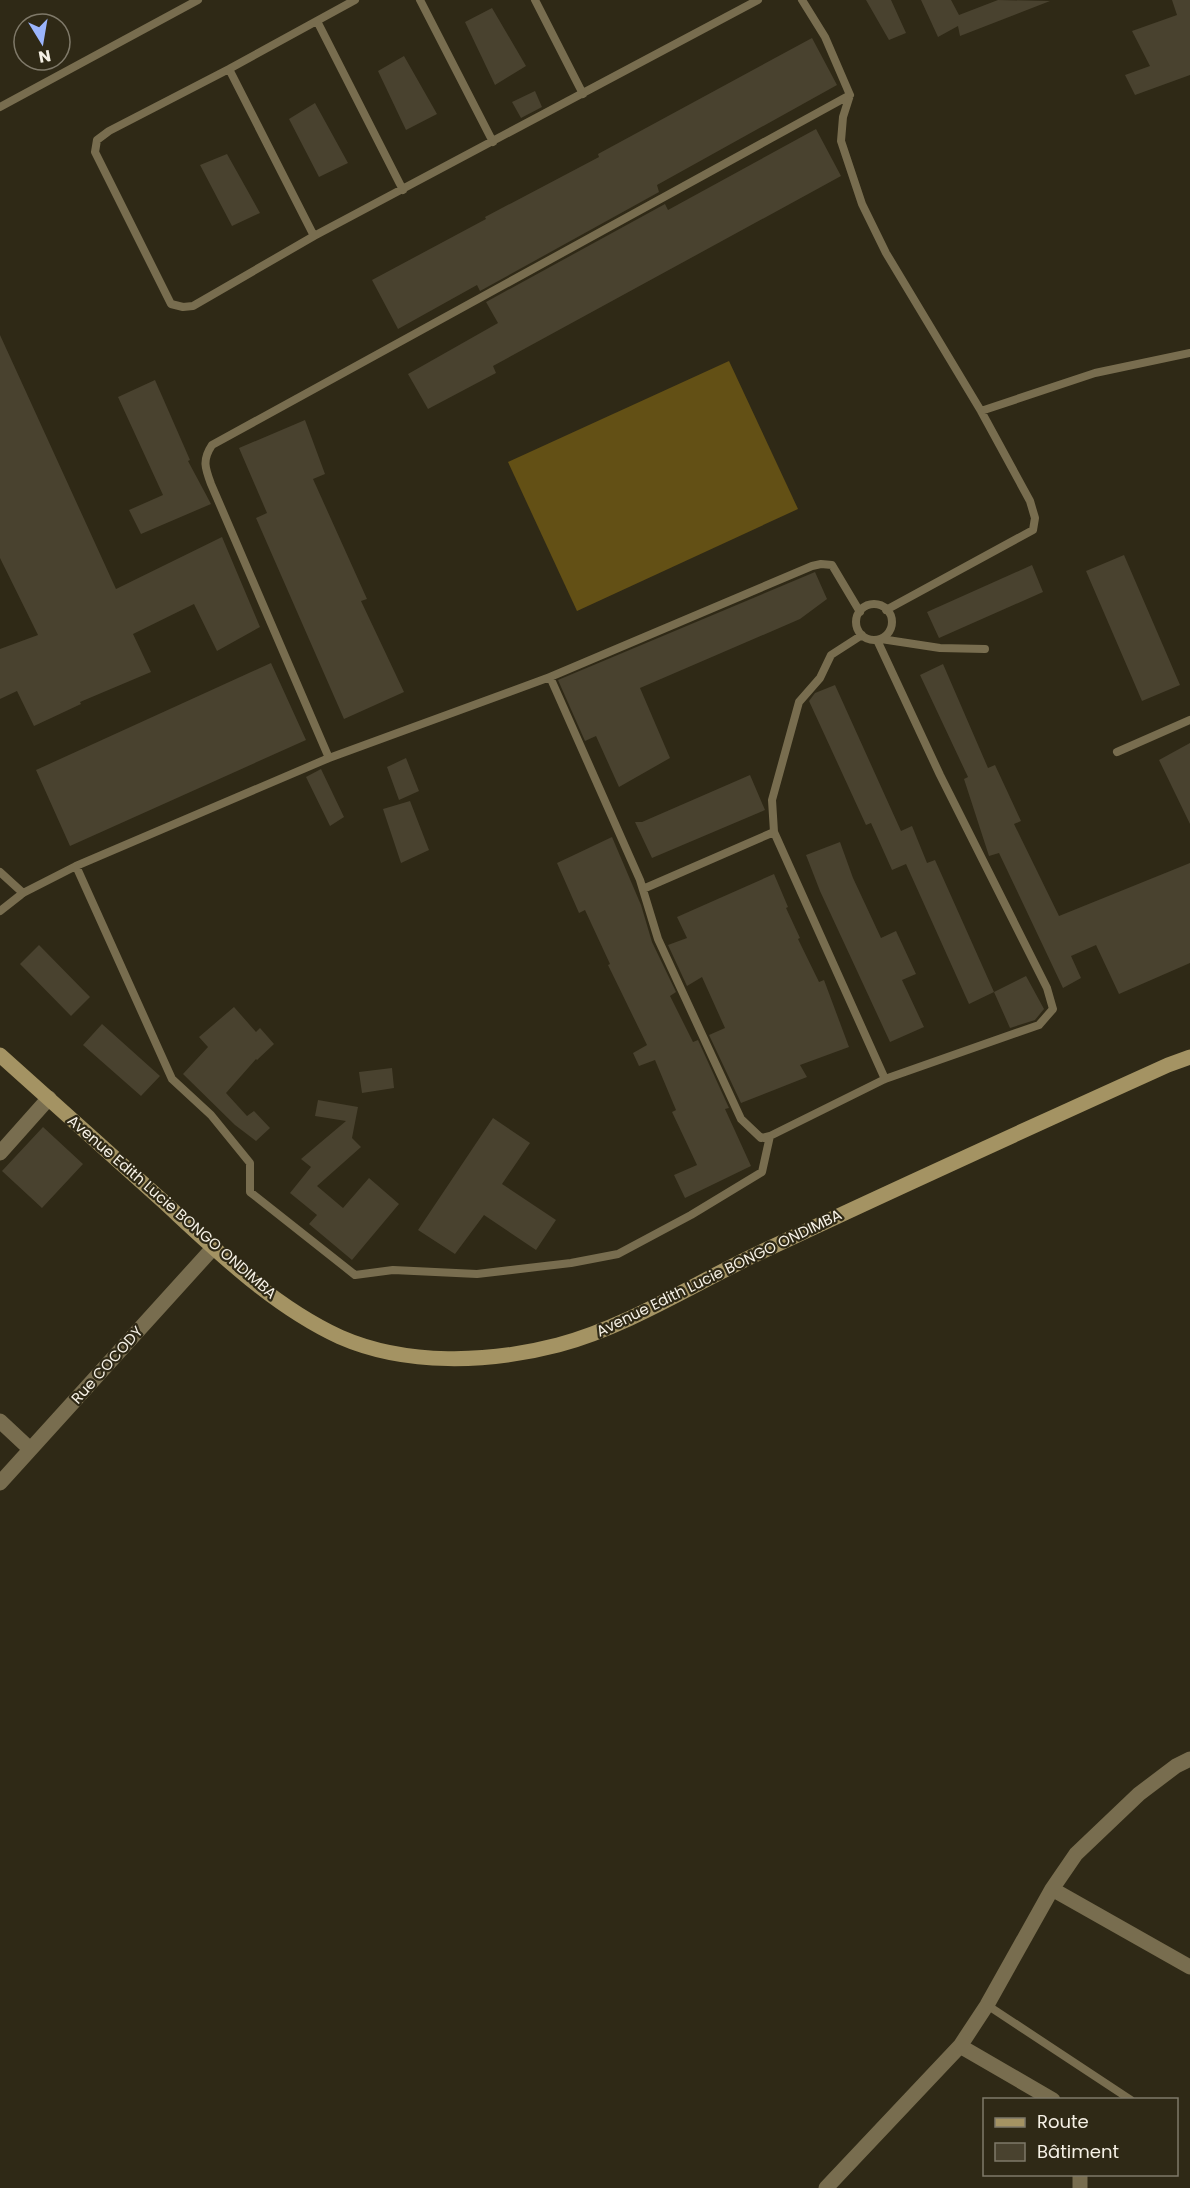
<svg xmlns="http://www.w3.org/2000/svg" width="1190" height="2188" font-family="Poppins,sans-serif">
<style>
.garden{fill:#635015}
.building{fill:#49422f}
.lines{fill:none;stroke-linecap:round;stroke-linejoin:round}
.lane{stroke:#786d4f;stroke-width:8}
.street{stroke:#786d4f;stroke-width:15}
.secondary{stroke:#a49363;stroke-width:15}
.labels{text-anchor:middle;stroke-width:4.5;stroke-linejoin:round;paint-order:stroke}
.street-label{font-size:15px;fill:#f6f1e6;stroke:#2f2916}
</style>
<rect width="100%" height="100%" fill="#2f2916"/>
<!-- garden -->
<path class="garden" d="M729 361 798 509 577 611 508 462Z"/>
<!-- building -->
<path class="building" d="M866 0H891L906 33 889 40Z
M921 0H951L959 15 998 0 1050 1 960 36 958 26 938 37Z
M1172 0H1190V75L1135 95 1125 75 1150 66 1132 31 1177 15Z
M492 8 526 66 495 85 465 22Z
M812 38 837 85 657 185 659 192 480 291 477 285 398 329 372 280 486 219 485 217 599 157 598 154Z
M404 56 437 114 406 130 378 71Z
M535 91 542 107 521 118 512 102Z
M315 103 348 163 319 177 289 119Z
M816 129 841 176 493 366 496 373 428 409 408 374 498 323 486 302 665 204 668 210Z
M227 154 260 213 232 226 200 165Z
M0 335 116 589 222 537 260 627 217 651 194 604 133 634 151 672 80 702 81 704 34 726 17 691 0 699V649L38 635 0 558Z
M155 380 190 460 188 461 211 504 141 534 129 510 163 495 118 397Z
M305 420 325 474 313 479 367 599 361 601 404 692 344 719 256 518 267 513 239 448Z
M1124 555 1180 685 1142 701 1086 571Z
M1032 565 1043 592 939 638 927 612Z
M815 572 827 599 800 619 640 688 670 758 619 787 596 736 585 741 558 680Z
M271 663 306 740 70 846 36 770Z
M943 664 988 768 995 765 1021 821 1014 824 1059 916 1190 863V963L1119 994 1096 945 1071 956 1081 978 1063 988 999 853 989 856 964 779 968 777 920 675Z
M835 685 901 831 912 826 927 863 935 860 994 992 969 1004 906 864 892 870 871 823 866 825 809 701 815 693Z
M1190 743V824L1159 760Z
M406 758 419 791 399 800 387 767Z
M321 769 344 817 330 826 306 777Z
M750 775 765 810 652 858 635 822H642Z
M410 801 429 850 401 863 383 809Z
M612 837 641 905 652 942 676 992 670 996 693 1042 698 1040 729 1108 725 1109 751 1166 685 1198 674 1175 697 1165 672 1112 676 1110 655 1060 639 1066 633 1053 647 1045 608 965 610 964 585 910 579 913 557 863Z
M840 842 853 878 881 938 896 931 916 974 902 980 924 1027 890 1042 820 891 806 855Z
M774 874 788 907 786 908 800 938 798 939 819 982 824 980 849 1047 800 1065 807 1077 741 1103 709 1035 725 1028 702 977 687 986 668 945 687 938 677 917Z
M39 945 90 997 71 1016 20 964Z
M1026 976 1044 1009 1035 1020 1010 1028 994 992Z
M234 1007 256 1032 260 1028 274 1044 257 1060 256 1059 226 1093 247 1116 254 1111 270 1128 256 1141 235 1125 183 1074 208 1047 199 1037Z
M102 1024 160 1076 141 1096 83 1045Z
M392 1068 394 1088 362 1093 359 1072Z
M318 1100 358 1107 352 1138 361 1147 317 1186 343 1208 369 1178 399 1204 352 1260 309 1224 317 1215 290 1193 311 1167 301 1159 346 1121 315 1116Z
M493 1118 530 1143 502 1184 556 1220 536 1250 484 1215 455 1254 418 1230Z
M43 1127 83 1164 42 1208 2 1171Z"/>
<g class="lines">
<!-- lane -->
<path class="lane" d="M355 0 229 69 109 131 97 140 95 152 171 304 183 307 193 306 314 236 758 0
M420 0 493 142
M535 0 583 94
M802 0 825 37 850 95 843 117 841 141 862 204 886 253 981 411 1030 501 1035 518 1033 530 886 610
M317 21 403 190
M229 69 314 236
M0 107 198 0
M981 411 1095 373 1190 353
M856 622a18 18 0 1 1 36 0a18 18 0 1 1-36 0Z
M881 639 940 648 985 649
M550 677 640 880 658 939 741 1119 761 1138 770 1136 885 1079 1039 1025 1053 1009 1047 988 940 775 877 640
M1117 752 1190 720
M329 758 211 484C205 468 202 460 212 445L850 95
M774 832 885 1079
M76 866 172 1079 211 1115 250 1163V1192L355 1275 393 1270 477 1274 571 1263 618 1254 691 1215 762 1172 770 1136
M0 872 23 893
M643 889 774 832 772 800 799 702 820 678 831 655 862 635
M0 911 23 893 76 866 329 758 550 677 812 566 821 564 832 565 860 612
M987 2005 1131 2100"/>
<!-- street -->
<path class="street" d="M0 1153 49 1098
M0 1421 30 1449
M0 1483 213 1248
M1052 1889 1190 1967
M960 2046 1053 2100
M1080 2174V2188
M826 2188 960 2046 987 2005 1052 1889 1076 1854 1139 1794 1176 1766 1190 1759"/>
<!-- secondary -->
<path class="secondary" d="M0 1055C55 1104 110 1154 165 1203 219 1253 273 1306 340 1337 406 1366 489 1363 558 1345 629 1326 693 1284 759 1253 895 1189 1031 1127 1168 1065L1190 1057"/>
</g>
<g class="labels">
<!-- street labels -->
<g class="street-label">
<text transform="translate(172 1207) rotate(41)" y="5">Avenue Edith Lucie BONGO ONDIMBA</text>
<text transform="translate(719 1273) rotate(-26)" y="5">Avenue Edith Lucie BONGO ONDIMBA</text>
<text transform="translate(107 1365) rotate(-48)" y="5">Rue COCODY</text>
</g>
</g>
<!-- legend -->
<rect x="983" y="2098" width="195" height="78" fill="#2f2916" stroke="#7f7969" stroke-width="1.5"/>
<rect x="995" y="2118" width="30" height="9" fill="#a49363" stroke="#7f7969" stroke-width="1.5"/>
<text x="1037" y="2128" font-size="18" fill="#f6f1e6">Route</text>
<rect x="995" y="2143" width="30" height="18" fill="#49422f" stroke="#7f7969" stroke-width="1.5"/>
<text x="1037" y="2158" font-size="18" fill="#f6f1e6">Bâtiment</text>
<!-- north arrow -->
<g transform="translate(42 42) rotate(169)"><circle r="28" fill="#2f2916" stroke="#7f7969" stroke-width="1.5"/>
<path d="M0-4.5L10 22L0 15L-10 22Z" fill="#9bb5fd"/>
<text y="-9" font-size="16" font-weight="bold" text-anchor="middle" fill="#f6f1e6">N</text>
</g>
</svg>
